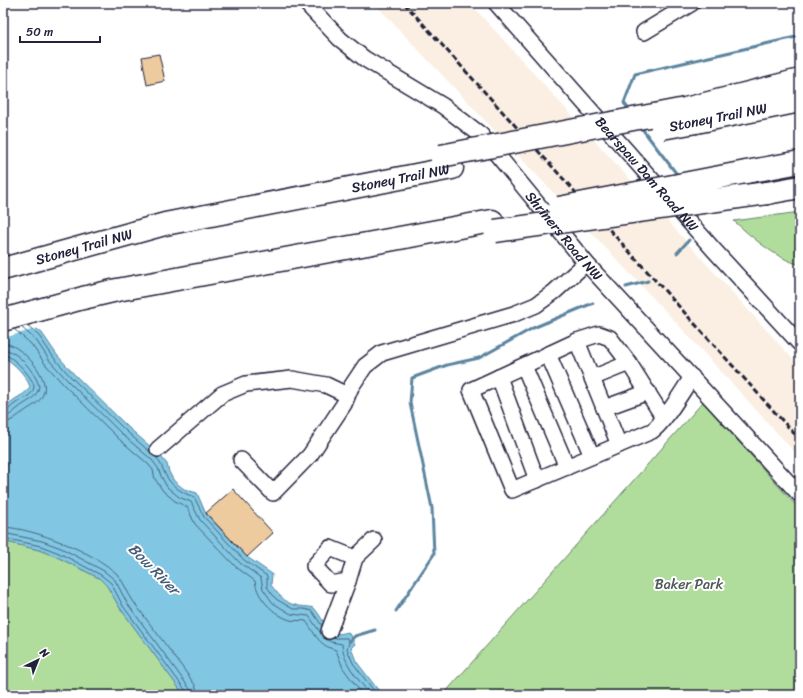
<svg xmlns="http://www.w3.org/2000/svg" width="803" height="698" font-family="Sriracha,sans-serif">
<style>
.built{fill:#faefe2}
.green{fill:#b0dd9b;stroke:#69806b}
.water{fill:#81c6e2;stroke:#5b849f}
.pier{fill:#fff}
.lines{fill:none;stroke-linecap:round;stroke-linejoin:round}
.shore{stroke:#48647e;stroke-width:1}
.stream{stroke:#5b849f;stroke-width:3}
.building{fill:#edcb9e;stroke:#22223b}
.minor-casing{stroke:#22223b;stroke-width:18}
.highway-casing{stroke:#22223b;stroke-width:25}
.minor{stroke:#fff;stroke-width:15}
.highway{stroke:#fff;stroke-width:22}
.rail{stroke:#22223b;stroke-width:3;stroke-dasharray:6 3;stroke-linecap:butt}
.highway-bridge-casing{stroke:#22223b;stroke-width:25;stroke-linecap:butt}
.highway-bridge{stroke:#fff;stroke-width:22}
.labels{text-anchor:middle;stroke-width:4;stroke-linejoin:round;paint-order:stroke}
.street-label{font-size:14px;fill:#22223b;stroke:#fff}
.park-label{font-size:14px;fill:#4d5a58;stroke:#fff}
.water-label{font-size:15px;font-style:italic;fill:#435b75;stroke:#fff}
</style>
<rect width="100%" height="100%" fill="#fff"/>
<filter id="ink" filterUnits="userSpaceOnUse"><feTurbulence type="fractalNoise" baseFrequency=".025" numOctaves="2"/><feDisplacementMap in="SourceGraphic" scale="8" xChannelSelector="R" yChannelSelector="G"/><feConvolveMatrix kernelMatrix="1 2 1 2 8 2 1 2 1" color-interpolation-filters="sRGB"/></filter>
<g filter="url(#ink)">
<!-- built -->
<path class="built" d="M374 3H470L800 367V458L671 317Z"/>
<!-- green -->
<path class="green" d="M800 212V265C774 257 754 239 734 221Z
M703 402 800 510V695H443Z
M3 541 39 550 57 557 99 578 107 586 120 608 184 695H3Z"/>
<!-- water -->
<path class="water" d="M3 307 17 313 42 333 57 355 74 374 129 428 159 454 167 464 169 472 174 481 184 489 197 493 206 514 247 557 272 574 271 585C277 593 285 603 295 605 301 607 308 606 314 608 327 622 325 639 348 632L355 644 351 648 356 661 382 695H184L120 608 107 586 99 578 57 557 39 550 3 541V408C6 407 8 404 11 402 18 396 25 395 30 387 27 376 13 362 3 357Z"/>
<!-- pier -->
<path class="pier" d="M3 305 19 311 39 328 3 338Z"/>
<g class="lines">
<!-- shore -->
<path class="shore" d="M27 326 39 336 54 358 71 377 126 431 150 452
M21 327 36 340 50 361 68 381 123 435 152 460 158 468 161 476 167 487 179 497 191 502 200 520 240 563 261 578 263 589 273 603 291 614 309 616 324 638 331 642 342 644C343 664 359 679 370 695
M14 329 31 344 46 365 64 385 119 439 148 464 153 470 155 479 163 491 175 501 187 507 195 524 236 567 255 581C257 598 274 615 290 620 295 621 301 620 306 621 316 635 318 645 336 650L343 668 363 695
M3 343C19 343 49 375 44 392 40 404 31 406 22 413 15 417 12 422 3 423
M3 349C17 350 37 374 39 387 36 400 26 401 17 409 12 413 10 416 3 417
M3 354C12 355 34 378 34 387 33 396 22 399 16 403 11 406 9 411 3 412
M156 457C161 464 162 467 165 474 171 486 182 493 194 497L204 517 244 560 267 576V587L276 599 293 609H304L312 611 322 626
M3 527C33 528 96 553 117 574 124 582 127 592 133 601 153 629 175 656 195 685L198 695
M3 533 42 541 61 548 104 571 115 580 127 603 190 689 192 695
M3 538 41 546 59 553 101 575 111 583 123 606 186 691V695
M333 638H347L349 643 347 649 353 663 377 695"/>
<!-- stream -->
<path class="stream" d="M630 111 624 103 635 74 800 36
M640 126 679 177
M677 253 689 240
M626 287 648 281
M396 611 434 554 432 508 410 403 412 378 447 365 479 358 533 328 593 303
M350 641 355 636 375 630"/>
</g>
<!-- building -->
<path class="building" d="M159 54 165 81 147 85 142 57Z
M233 489 273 533 247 557 206 513Z"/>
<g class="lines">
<defs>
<g id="minor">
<path id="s1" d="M306 3 340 39 365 59 443 106 481 135 586 263 800 495"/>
<path id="s2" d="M496 3 714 250 800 344"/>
<path d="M644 32 692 3"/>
<path d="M577 341 619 445"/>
<path d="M548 354 592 456"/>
<path d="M524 366 567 467"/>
<path d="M499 377 537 480"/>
<path d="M592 378 629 363"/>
<path d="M604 408 648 392"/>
<path d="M662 420 660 412 629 363 610 338 599 334 577 341 471 390 512 490 652 431C664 423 683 390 692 377"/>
<path d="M158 449 222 394 246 384 292 379 326 385 347 395"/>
<path d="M241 460 273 493 310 455 344 404 351 387 365 366 382 353 514 314 536 305 554 292 586 263"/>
<path d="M355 558 348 581 331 584 314 566 330 548 355 558 374 540"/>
<path d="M329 631 348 581"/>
</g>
<g id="highway">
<path d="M685 109 800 80"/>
<path d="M696 122 800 101"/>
<path d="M746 172 800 162"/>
<path d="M767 193 800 187"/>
<path id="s3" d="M3 269 165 224 452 168"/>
<path d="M3 320 83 298 117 290 492 221"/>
</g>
</defs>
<!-- minor casing -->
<use href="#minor" class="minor-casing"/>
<!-- highway casing -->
<use href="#highway" class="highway-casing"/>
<!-- minor -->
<use href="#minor" class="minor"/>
<!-- highway -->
<use href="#highway" class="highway"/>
<!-- rail -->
<path class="rail" d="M404 3 800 440"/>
<defs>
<path id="highway-bridge" d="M662 128 696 122
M441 156 685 109
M559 208 746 172
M495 231 767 193"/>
</defs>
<!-- highway-bridge casing -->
<use href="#highway-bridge" class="highway-bridge-casing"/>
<!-- highway-bridge -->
<use href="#highway-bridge" class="highway-bridge"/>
</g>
</g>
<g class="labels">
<!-- street labels -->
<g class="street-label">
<text transform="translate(718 117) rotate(-11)" y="5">Stoney Trail NW</text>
<text dy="5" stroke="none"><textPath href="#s2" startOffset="228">Bearspaw Dam Road NW</textPath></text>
<text dy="5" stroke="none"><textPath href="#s3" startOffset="408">Stoney Trail NW</textPath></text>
<text dy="5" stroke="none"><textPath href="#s1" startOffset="351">Shriners Road NW</textPath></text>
<text dy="5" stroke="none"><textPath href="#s3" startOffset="84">Stoney Trail NW</textPath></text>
</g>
<!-- park labels -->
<g class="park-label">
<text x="689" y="589">Baker Park</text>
</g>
<!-- water labels -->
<g class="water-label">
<text transform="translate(154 569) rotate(45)" y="5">Bow River</text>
</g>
</g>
<!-- margin -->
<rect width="803" height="698" fill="none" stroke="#fff" stroke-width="16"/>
<rect x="8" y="8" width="787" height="682" fill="none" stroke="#22223b" stroke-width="1.5" filter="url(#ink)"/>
<!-- north arrow -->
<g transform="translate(38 660) rotate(43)" stroke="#ffffff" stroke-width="3" paint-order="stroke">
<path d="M0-3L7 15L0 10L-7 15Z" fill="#22223b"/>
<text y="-6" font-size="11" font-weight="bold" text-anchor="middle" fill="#22223b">N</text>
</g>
<!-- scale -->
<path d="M20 36v6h80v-6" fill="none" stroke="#22223b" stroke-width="2"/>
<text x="26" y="36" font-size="12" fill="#22223b" stroke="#ffffff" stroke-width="3" paint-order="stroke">50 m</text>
</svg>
